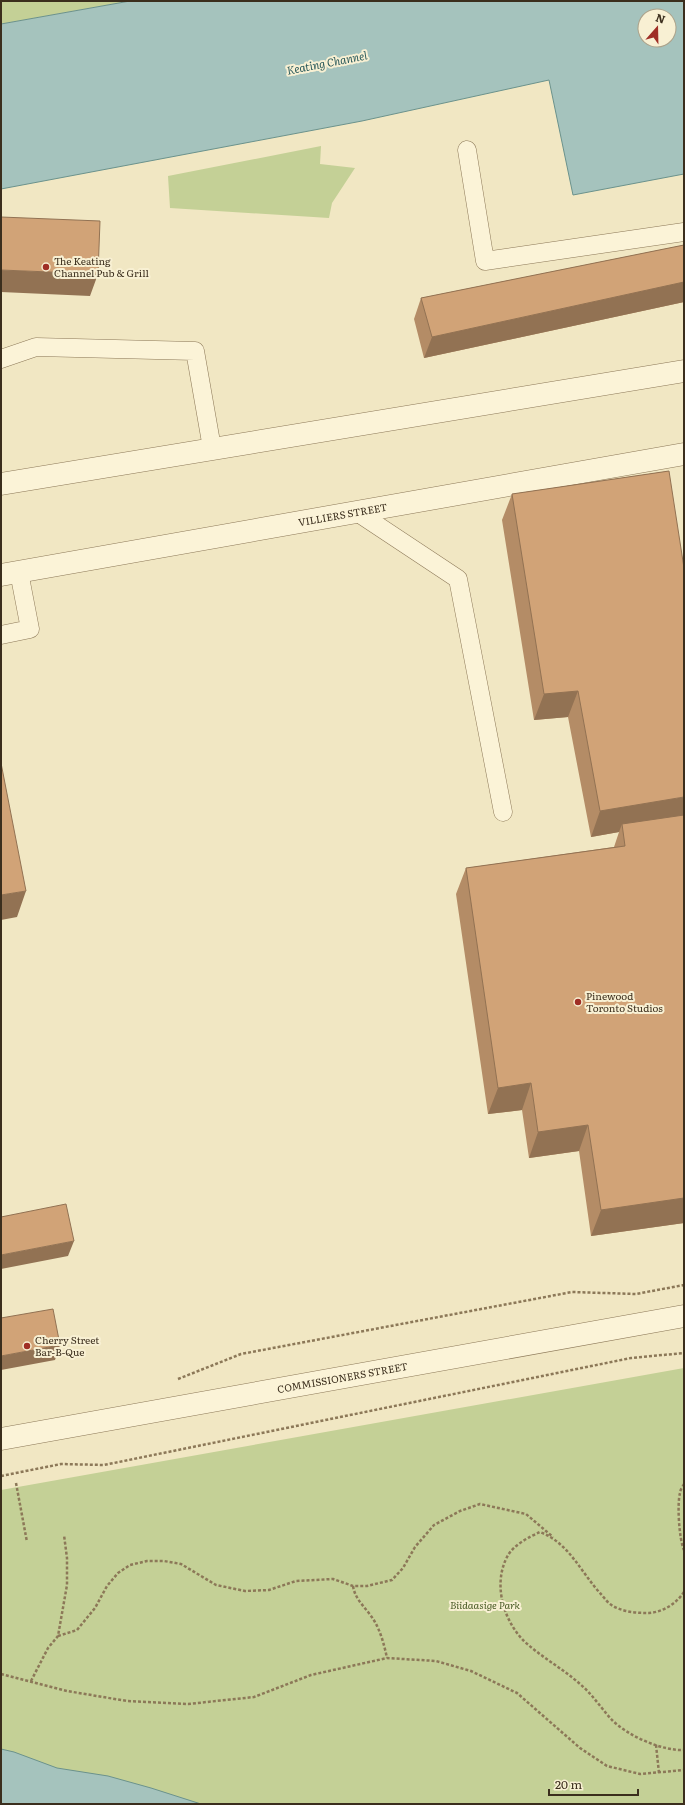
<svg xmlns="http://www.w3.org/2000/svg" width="685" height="1805" font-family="Literata,serif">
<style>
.green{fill:#c4d096}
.water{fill:#a5c3bd;stroke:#6b928c;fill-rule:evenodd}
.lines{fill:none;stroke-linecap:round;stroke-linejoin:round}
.service-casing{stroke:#8c7858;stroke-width:19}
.tertiary-casing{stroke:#8c7858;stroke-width:23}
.path{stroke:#8c7858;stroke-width:2.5;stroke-dasharray:3 2;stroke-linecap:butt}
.service{stroke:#fbf3d7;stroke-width:18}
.tertiary{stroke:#fbf3d7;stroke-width:22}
.wall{fill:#b48c66}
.shaded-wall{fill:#927253}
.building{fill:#d1a377;stroke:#927253}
.poi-dot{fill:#9f2e25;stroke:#f8f0d3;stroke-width:1.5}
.labels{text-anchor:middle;stroke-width:4;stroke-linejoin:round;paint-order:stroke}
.poi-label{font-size:10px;fill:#3b2e1d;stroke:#f8f0d3;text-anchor:start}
.street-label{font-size:10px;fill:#3b2e1d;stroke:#f8f0d3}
.park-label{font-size:10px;font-style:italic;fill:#475923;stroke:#f8f0d3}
.water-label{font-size:11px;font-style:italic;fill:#2c5b5c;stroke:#f8f0d3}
</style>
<rect width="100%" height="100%" fill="#f1e7c3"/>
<!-- green -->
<path class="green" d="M1 1H130L1 24Z
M321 146 320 164 355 168 332 203 329 218 170 208 168 176Z
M684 1368V1804H1V1490Z"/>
<!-- water -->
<path class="water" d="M130 1H684V174L573 195 549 80 362 121 1 189V24ZM645 16H669V40H645Z
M1 1749 14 1752 57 1768 108 1776 151 1788 201 1804H1Z"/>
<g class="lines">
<defs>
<path id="service" d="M467 150 485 261 684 232
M1 359 36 347 195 351 212 448
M357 512 458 579 503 812
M1 635 30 629 19 572"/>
<g id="tertiary">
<path d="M1 484 684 371"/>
<path id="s1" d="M1 575 684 454"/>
<path id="s2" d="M1 1439 684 1316"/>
</g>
</defs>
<!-- service casing -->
<use href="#service" class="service-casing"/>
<!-- tertiary casing -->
<use href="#tertiary" class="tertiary-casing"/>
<!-- path -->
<path class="path" d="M178 1379 241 1354 572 1292 636 1294 684 1285
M1 1476 61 1464 104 1465 631 1358 684 1353
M16 1483 27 1542
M684 1484C683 1486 680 1490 680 1493 677 1504 679 1539 684 1550
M353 1586C355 1599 364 1606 371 1616 380 1628 384 1644 387 1658
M684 1592C676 1604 663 1612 649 1613 636 1613 621 1612 610 1604 606 1601 603 1596 600 1593 580 1571 569 1543 540 1532 529 1537 513 1545 507 1557 493 1584 503 1620 524 1641 541 1657 562 1668 580 1684 592 1694 601 1708 612 1720 628 1736 662 1751 684 1750
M58 1636 77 1630 95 1608 107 1586 118 1573 130 1565 147 1561H164L181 1564 216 1585 245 1591 269 1590 296 1581 333 1579 353 1586H367L392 1580 403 1568 415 1547 434 1525 460 1511 480 1504 526 1514 553 1537
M1 1674 67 1691 127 1701 188 1704 254 1697 311 1675 387 1658 436 1661 471 1671 517 1693 580 1748 607 1766 640 1774 684 1770
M31 1681 48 1648 58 1636 67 1585V1558L64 1535
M656 1745 659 1773"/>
<!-- service -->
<use href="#service" class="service"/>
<!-- tertiary -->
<use href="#tertiary" class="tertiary"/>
</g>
<!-- wall -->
<path class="wall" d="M684 245V302L424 358 414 319 421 298Z
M669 471 684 1223 591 1236 579 1151 529 1158 522 1110 488 1114 456 894 466 868 614 847 619 832 591 837 568 717 534 720 502 520 512 494Z"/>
<!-- shaded-wall -->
<path class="shaded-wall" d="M1 270 98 274 90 296 1 292Z
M684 282V302L424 358 432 337Z
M578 691 568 717 534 720 544 694Z
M684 797V822L622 824 619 832 591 837 600 811Z
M26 891 17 917 1 920V895Z
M531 1083 522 1110 488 1114 498 1088Z
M588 1125 579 1151 529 1158 538 1132Z
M684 1198V1223L591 1236 601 1210Z
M74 1241 68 1256 1 1269V1255Z
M60 1345 55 1360 1 1370V1356Z"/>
<!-- building -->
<path class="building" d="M1 217 100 221 98 274 1 270Z
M684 245V282L432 337 421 298Z
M669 471 684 568V797L600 811 578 691 544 694 512 494Z
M1 763 26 891 1 895Z
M684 815V1198L601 1210 588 1125 538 1132 531 1083 498 1088 466 868 625 846 622 824Z
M66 1204 74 1241 1 1255V1217Z
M53 1309 60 1345 1 1356V1318Z"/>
<!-- markers -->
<g class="poi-dot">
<circle cx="46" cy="267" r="4"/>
<circle cx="578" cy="1002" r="4"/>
<circle cx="27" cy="1346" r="4"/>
</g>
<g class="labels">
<!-- poi labels -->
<g class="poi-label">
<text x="54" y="265">The Keating<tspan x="54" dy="12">Channel Pub &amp; Grill</tspan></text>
<text x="586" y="1000">Pinewood<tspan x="586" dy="12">Toronto Studios</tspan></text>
<text x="35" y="1344">Cherry Street<tspan x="35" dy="12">Bar-B-Que</tspan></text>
</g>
<!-- street labels -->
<g class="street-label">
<text dy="4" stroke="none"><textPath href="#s1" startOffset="347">VILLIERS STREET</textPath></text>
<text dy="4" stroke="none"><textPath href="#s2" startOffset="347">COMMISSIONERS STREET</textPath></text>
</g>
<!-- park labels -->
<g class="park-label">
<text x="485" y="1609">Biidaasige Park</text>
</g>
<!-- water labels -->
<g class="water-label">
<text transform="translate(327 63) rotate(-11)" y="4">Keating Channel</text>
</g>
</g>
<!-- border -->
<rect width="685" height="1805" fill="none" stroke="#3b2e1d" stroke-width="4"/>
<!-- north arrow -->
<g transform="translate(657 28) rotate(20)"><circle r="19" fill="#f8f0d3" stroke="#aca28a"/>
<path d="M0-3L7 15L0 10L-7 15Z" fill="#9f2e25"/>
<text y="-6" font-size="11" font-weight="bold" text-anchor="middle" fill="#3b2e1d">N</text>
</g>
<!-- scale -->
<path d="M549 1789v6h89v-6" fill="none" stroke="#3b2e1d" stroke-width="2"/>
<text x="555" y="1789" font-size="12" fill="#3b2e1d" stroke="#f8f0d3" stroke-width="3" paint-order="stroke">20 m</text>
</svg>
